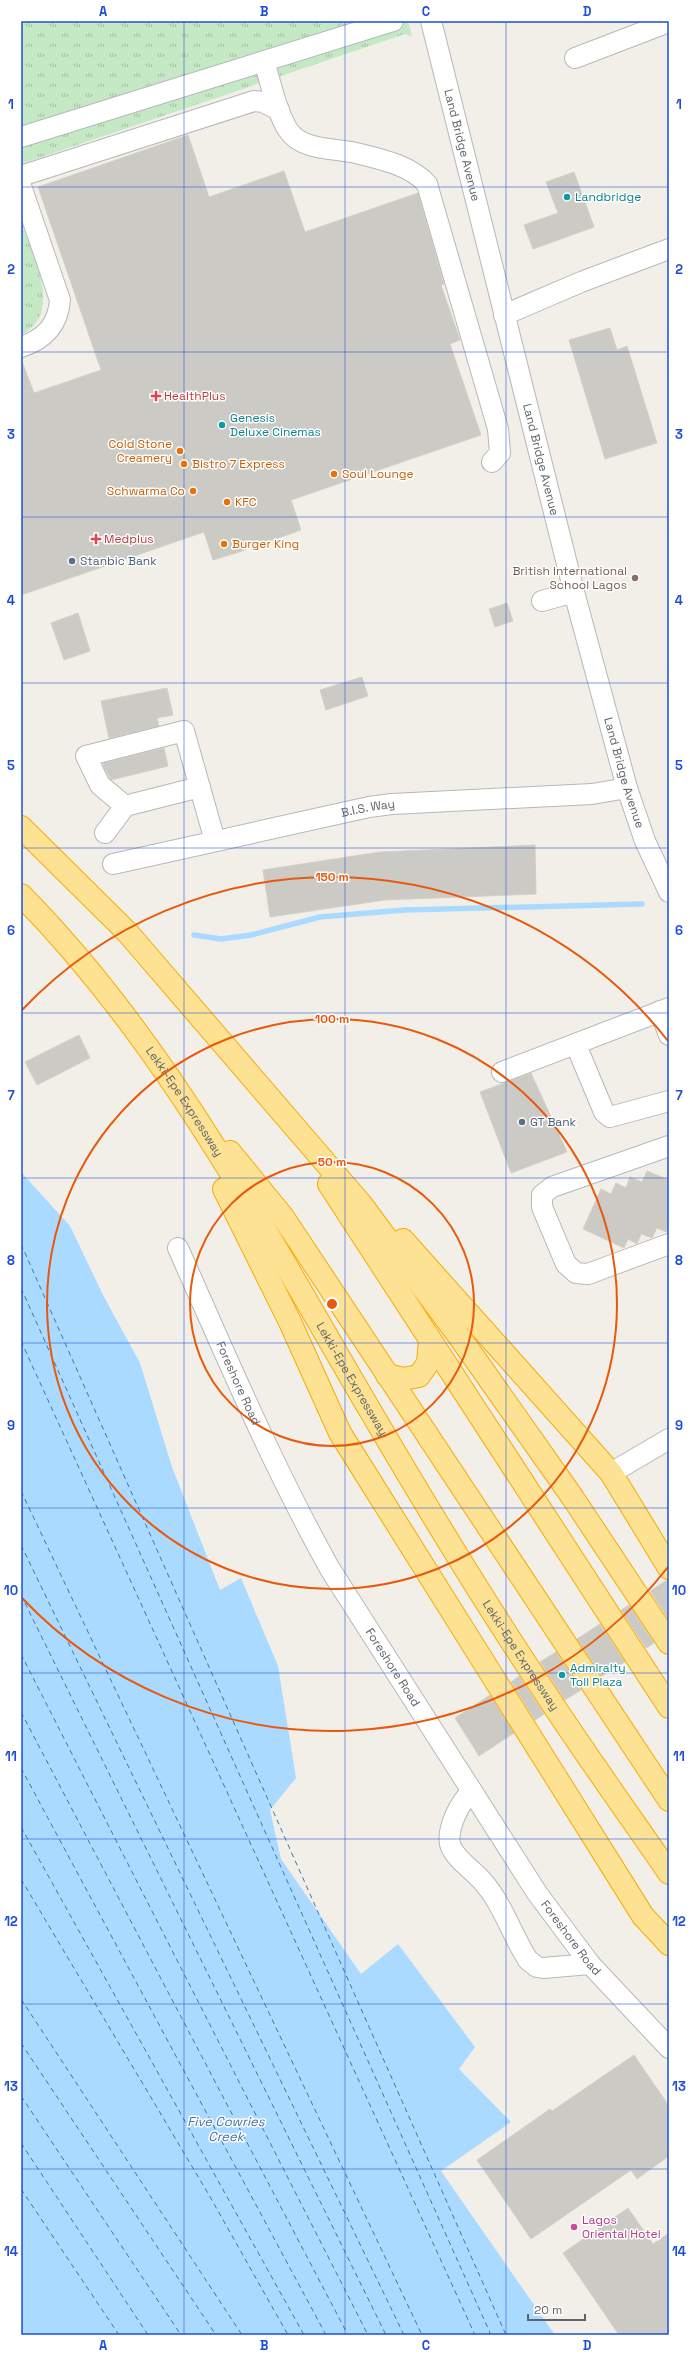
<svg xmlns="http://www.w3.org/2000/svg" width="690" height="2356" font-family="'Space Grotesk',sans-serif">
<style>
.grass{fill:url(#grass-tufts)}
.water{fill:#aadaff}
.lines{fill:none;stroke-linecap:round;stroke-linejoin:round}
.stream{stroke:#aadaff;stroke-width:5.5}
.ferry{stroke:#4174aa;stroke-width:1;stroke-dasharray:5 4;stroke-linecap:butt}
.building{fill:#cccac5;stroke:#d6d1c6}
.minor-casing{stroke:#b5b8bc;stroke-width:22}
.highway-casing{stroke:#f9ab00;stroke-width:24}
.minor{stroke:#fff;stroke-width:20}
.highway{stroke:#fde293;stroke-width:22}
.grid{fill:none;stroke:#1d4ed8;stroke-width:1;stroke-opacity:0.55}
.ring{fill:none;stroke:#e8590c;stroke-width:2}
.culture-dot{fill:#0f9aa8;stroke:#fff;stroke-width:1.5}
.health-dot{fill:#e0444e;stroke:#fff;stroke-width:1.5}
.food-dot{fill:#e8710a;stroke:#fff;stroke-width:1.5}
.service-dot{fill:#5c6f8a;stroke:#fff;stroke-width:1.5}
.education-dot{fill:#8d6e63;stroke:#fff;stroke-width:1.5}
.hotel-dot{fill:#d1479c;stroke:#fff;stroke-width:1.5}
.labels{text-anchor:middle;stroke-width:3;stroke-linejoin:round;paint-order:stroke}
.street-label{font-size:12px;fill:#5f6368;stroke:#fff}
.culture-label{font-size:12px;fill:#0d838f;stroke:#fff;text-anchor:start}
.health-label{font-size:12px;fill:#be3a42;stroke:#fff;text-anchor:start}
.food-label{font-size:12px;fill:#c56008;stroke:#fff;text-anchor:start}
.service-label{font-size:12px;fill:#4e5e75;stroke:#fff;text-anchor:start}
.education-label{font-size:12px;fill:#785e54;stroke:#fff;text-anchor:end}
.hotel-label{font-size:12px;fill:#b23c85;stroke:#fff;text-anchor:start}
.water-label{font-size:13px;font-style:italic;fill:#4174aa;stroke:#fff}
.centre{fill:#e8590c;stroke:#fff;stroke-width:2}
.ring-label{font-size:12px;text-anchor:middle;font-weight:bold;fill:#e8590c;stroke:#fff;stroke-width:3;stroke-linejoin:round;paint-order:stroke}
.neatline{fill:none;stroke:#1d4ed8;stroke-width:1.5}
.grid-label{font-size:13px;text-anchor:middle;font-weight:bold;fill:#1d4ed8}
</style>
<defs>
<pattern id="grass-tufts" width="24" height="20" patternUnits="userSpaceOnUse"><rect width="24" height="20" fill="#c5e8c5"/><path d="M3 7l-1-3M5 7V3M7 7l1-3M15 17l-1-3M17 17v-4M19 17l1-3" fill="none" stroke="#a3c0a4"/></pattern>
</defs>
<rect width="100%" height="100%" fill="#f1efe8"/>
<!-- grass -->
<path class="grass" d="M21 21H408L412 37 405 34 21 164Z
M21 222C32 255 65 313 21 335Z"/>
<!-- water -->
<path class="water" d="M21 1172 70 1226 103 1295 140 1363 172 1467 220 1590 241 1578 278 1666 296 1778 270 1810 281 1859 361 1974 398 1944 475 2047 459 2069 511 2122 441 2171 555 2335H21Z"/>
<g class="lines">
<!-- stream -->
<path class="stream" d="M194 935 221 939 251 935 320 917 404 910 642 904"/>
<!-- ferry -->
<path class="ferry" d="M21 1244 506 2335
M21 1288 491 2335
M21 1341 475 2335
M21 1491 422 2335
M21 1545 404 2335
M21 1595 386 2335
M21 1654 368 2335
M21 1712 348 2335
M21 1768 326 2335
M21 1827 304 2335
M21 1879 209 2195 288 2335
M21 1999 242 2335
M21 2043 216 2335
M21 2096 181 2335
M21 2143 148 2335
M21 2189 119 2335"/>
</g>
<!-- building -->
<path class="building" d="M188 135 209 197 284 171 305 232 418 193 444 284 441 285 460 340 450 344 481 435 291 500 301 530 239 552 213 560 204 532 21 595V365L23 364 34 393 101 370 38 187Z
M574 172 594 227 533 249 524 225 558 213 546 182Z
M610 328 617 350 627 346 657 443 605 459 569 340Z
M507 603 513 621 495 627 489 609Z
M78 613 90 651 64 660 51 623Z
M362 677 368 696 326 710 320 690Z
M167 688 173 715 157 718 159 726 109 738 101 701Z
M164 748 168 766 111 780 104 767 103 763Z
M535 845 536 894 385 900 270 917 263 870 380 852Z
M79 1035 90 1058 37 1085 25 1062Z
M531 1073 567 1152 511 1173 480 1092Z
M647 1171 669 1180V1233L657 1228 652 1238 641 1234 637 1244 628 1239 624 1248 583 1229 601 1189 611 1194 616 1183 626 1188 630 1177 642 1182Z
M667 1580H669V1620L650 1591Z
M629 1605 654 1643 646 1648 621 1610Z
M600 1624 625 1662 602 1676 577 1639Z
M556 1652 581 1690 565 1700 540 1662Z
M519 1676 544 1714 535 1720 511 1682Z
M490 1695 514 1733 479 1756 455 1718Z
M634 2055 669 2106V2156L637 2179 631 2170 531 2239 477 2160 550 2109 552 2111Z
M628 2208 653 2244 669 2233V2335H619L563 2253Z"/>
<g class="lines">
<defs>
<g id="minor">
<path id="s1" d="M431 21 574 592 627 788 645 841 669 892"/>
<path d="M575 58 669 22"/>
<path d="M264 61C271 83 276 111 288 130 302 151 334 148 356 153 380 159 410 165 427 184L498 429 500 453 492 462"/>
<path d="M21 137 393 21"/>
<path d="M21 176 254 101 263 102 279 110"/>
<path d="M21 186 60 300C58 325 45 339 21 347"/>
<path d="M504 315 581 282 669 249"/>
<path d="M542 601 574 592"/>
<path d="M125 806 200 787"/>
<path d="M105 833 125 806 100 785 86 756 184 731 215 841"/>
<path id="s2" d="M113 864 369 807 392 804 592 794 627 788"/>
<path d="M660 1011 669 1035"/>
<path d="M576 1045 604 1112 610 1117 669 1101"/>
<path d="M502 1072 669 1008"/>
<path d="M669 1146 552 1187 542 1195V1207L566 1264 576 1273 588 1274 669 1244"/>
<path id="s3" d="M178 1248C226 1356 272 1465 330 1569L537 1893 590 1964 669 2048"/>
<path d="M611 1473 669 1439"/>
<path d="M472 1791C460 1802 447 1827 450 1844 454 1859 475 1871 484 1883 503 1905 512 1935 528 1960L537 1967 543 1968 590 1964"/>
</g>
<g id="highway">
<path d="M21 827 127 932 361 1204 461 1339 573 1498 669 1643"/>
<path id="s4" d="M21 895C170 1046 267 1236 374 1417 428 1509 483 1600 542 1688 583 1751 627 1812 669 1873"/>
<path d="M230 1152 283 1217 669 1800"/>
<path d="M329 1184 669 1707"/>
<path d="M224 1189 290 1322 340 1433 643 1916 669 1944"/>
<path d="M403 1240 611 1473 669 1568"/>
<path d="M387 1375 403 1379 419 1376 428 1363 430 1340"/>
</g>
</defs>
<!-- minor casing -->
<use href="#minor" class="minor-casing"/>
<!-- highway casing -->
<use href="#highway" class="highway-casing"/>
<!-- minor -->
<use href="#minor" class="minor"/>
<!-- highway -->
<use href="#highway" class="highway"/>
</g>
<!-- grid -->
<path class="grid" d="M184 21V2335M345 21V2335M506 21V2335M21 187H669M21 352H669M21 517H669M21 683H669M21 848H669M21 1013H669M21 1178H669M21 1343H669M21 1508H669M21 1673H669M21 1839H669M21 2004H669M21 2169H669"/>
<!-- distance rings -->
<g class="ring">
<circle cx="332" cy="1304" r="142"/>
<circle cx="332" cy="1304" r="285"/>
<path d="M668 1567A427 427 0 0 1 22 1598M22 1010A427 427 0 0 1 668 1041"/>
</g>
<!-- markers -->
<g class="culture-dot">
<circle cx="567" cy="197" r="4"/>
<circle cx="222" cy="425" r="4"/>
<circle cx="562" cy="1675" r="4"/>
</g>
<g class="health-dot">
<path d="M154 390h4v4h4v4h-4v4h-4v-4h-4v-4h4z"/>
<path d="M94 533h4v4h4v4h-4v4h-4v-4h-4v-4h4z"/>
</g>
<g class="food-dot">
<circle cx="180" cy="451" r="4"/>
<circle cx="184" cy="464" r="4"/>
<circle cx="334" cy="474" r="4"/>
<circle cx="193" cy="491" r="4"/>
<circle cx="227" cy="502" r="4"/>
<circle cx="224" cy="544" r="4"/>
</g>
<g class="service-dot">
<circle cx="72" cy="561" r="4"/>
<circle cx="522" cy="1122" r="4"/>
</g>
<circle class="education-dot" cx="635" cy="578" r="4"/>
<circle class="hotel-dot" cx="574" cy="2227" r="4"/>
<g class="labels">
<!-- street labels -->
<g class="street-label">
<text dy="4" stroke="none"><textPath href="#s1" startOffset="128">Land Bridge Avenue</textPath></text>
<text dy="4" stroke="none"><textPath href="#s1" startOffset="452">Land Bridge Avenue</textPath></text>
<text dy="4" stroke="none"><textPath href="#s1" startOffset="776">Land Bridge Avenue</textPath></text>
<text dy="4" stroke="none"><textPath href="#s2" startOffset="261">B.I.S. Way</textPath></text>
<text dy="4" stroke="none"><textPath href="#s4" startOffset="264">Lekki-Epe Expressway</textPath></text>
<text dy="4" stroke="none"><textPath href="#s4" startOffset="588">Lekki-Epe Expressway</textPath></text>
<text dy="4" stroke="none"><textPath href="#s3" startOffset="148">Foreshore Road</textPath></text>
<text dy="4" stroke="none"><textPath href="#s4" startOffset="912">Lekki-Epe Expressway</textPath></text>
<text dy="4" stroke="none"><textPath href="#s3" startOffset="472">Foreshore Road</textPath></text>
<text dy="4" stroke="none"><textPath href="#s3" startOffset="796">Foreshore Road</textPath></text>
</g>
<!-- culture labels -->
<g class="culture-label">
<text x="575" y="201">Landbridge</text>
<text x="230" y="422">Genesis<tspan x="230" dy="14">Deluxe Cinemas</tspan></text>
<text x="570" y="1672">Admiralty<tspan x="570" dy="14">Toll Plaza</tspan></text>
</g>
<!-- health labels -->
<g class="health-label">
<text x="164" y="400">HealthPlus</text>
<text x="104" y="543">Medplus</text>
</g>
<!-- food labels -->
<g class="food-label">
<text x="172" y="448" text-anchor="end">Cold Stone<tspan x="172" dy="14">Creamery</tspan></text>
<text x="192" y="468">Bistro 7 Express</text>
<text x="342" y="478">Soul Lounge</text>
<text x="185" y="495" text-anchor="end">Schwarma Co</text>
<text x="235" y="506">KFC</text>
<text x="232" y="548">Burger King</text>
</g>
<!-- service labels -->
<g class="service-label">
<text x="80" y="565">Stanbic Bank</text>
<text x="530" y="1126">GT Bank</text>
</g>
<!-- education labels -->
<g class="education-label">
<text x="627" y="575">British International<tspan x="627" dy="14">School Lagos</tspan></text>
</g>
<!-- hotel labels -->
<g class="hotel-label">
<text x="582" y="2224">Lagos<tspan x="582" dy="14">Oriental Hotel</tspan></text>
</g>
<!-- water labels -->
<g class="water-label">
<text x="226" y="2126">Five Cowries<tspan x="226" dy="15">Creek</tspan></text>
</g>
</g>
<circle cx="332" cy="1304" r="6" class="centre"/>
<g class="ring-label">
<text x="332" y="881">150 m</text>
<text x="332" y="1023">100 m</text>
<text x="332" y="1166">50 m</text>
</g>
<!-- border -->
<rect width="690" height="2356" fill="none" stroke="#ffffff" stroke-width="44"/>
<!-- scale -->
<path d="M528 2314v6h57v-6" fill="none" stroke="#5f6368" stroke-width="2"/>
<text x="534" y="2314" font-size="12" fill="#5f6368" stroke="#ffffff" stroke-width="3" paint-order="stroke">20 m</text>
<rect x="22" y="22" width="646" height="2312" class="neatline"/>
<g class="grid-label">
<text x="103" y="16">A</text>
<text x="264" y="16">B</text>
<text x="426" y="16">C</text>
<text x="587" y="16">D</text>
<text x="11" y="109">1</text>
<text x="679" y="109">1</text>
<text x="11" y="274">2</text>
<text x="679" y="274">2</text>
<text x="11" y="439">3</text>
<text x="679" y="439">3</text>
<text x="11" y="605">4</text>
<text x="679" y="605">4</text>
<text x="11" y="770">5</text>
<text x="679" y="770">5</text>
<text x="11" y="935">6</text>
<text x="679" y="935">6</text>
<text x="11" y="1100">7</text>
<text x="679" y="1100">7</text>
<text x="11" y="1265">8</text>
<text x="679" y="1265">8</text>
<text x="11" y="1430">9</text>
<text x="679" y="1430">9</text>
<text x="11" y="1595">10</text>
<text x="679" y="1595">10</text>
<text x="11" y="1761">11</text>
<text x="679" y="1761">11</text>
<text x="11" y="1926">12</text>
<text x="679" y="1926">12</text>
<text x="11" y="2091">13</text>
<text x="679" y="2091">13</text>
<text x="11" y="2256">14</text>
<text x="679" y="2256">14</text>
<text x="103" y="2350">A</text>
<text x="264" y="2350">B</text>
<text x="426" y="2350">C</text>
<text x="587" y="2350">D</text>
</g>
</svg>
